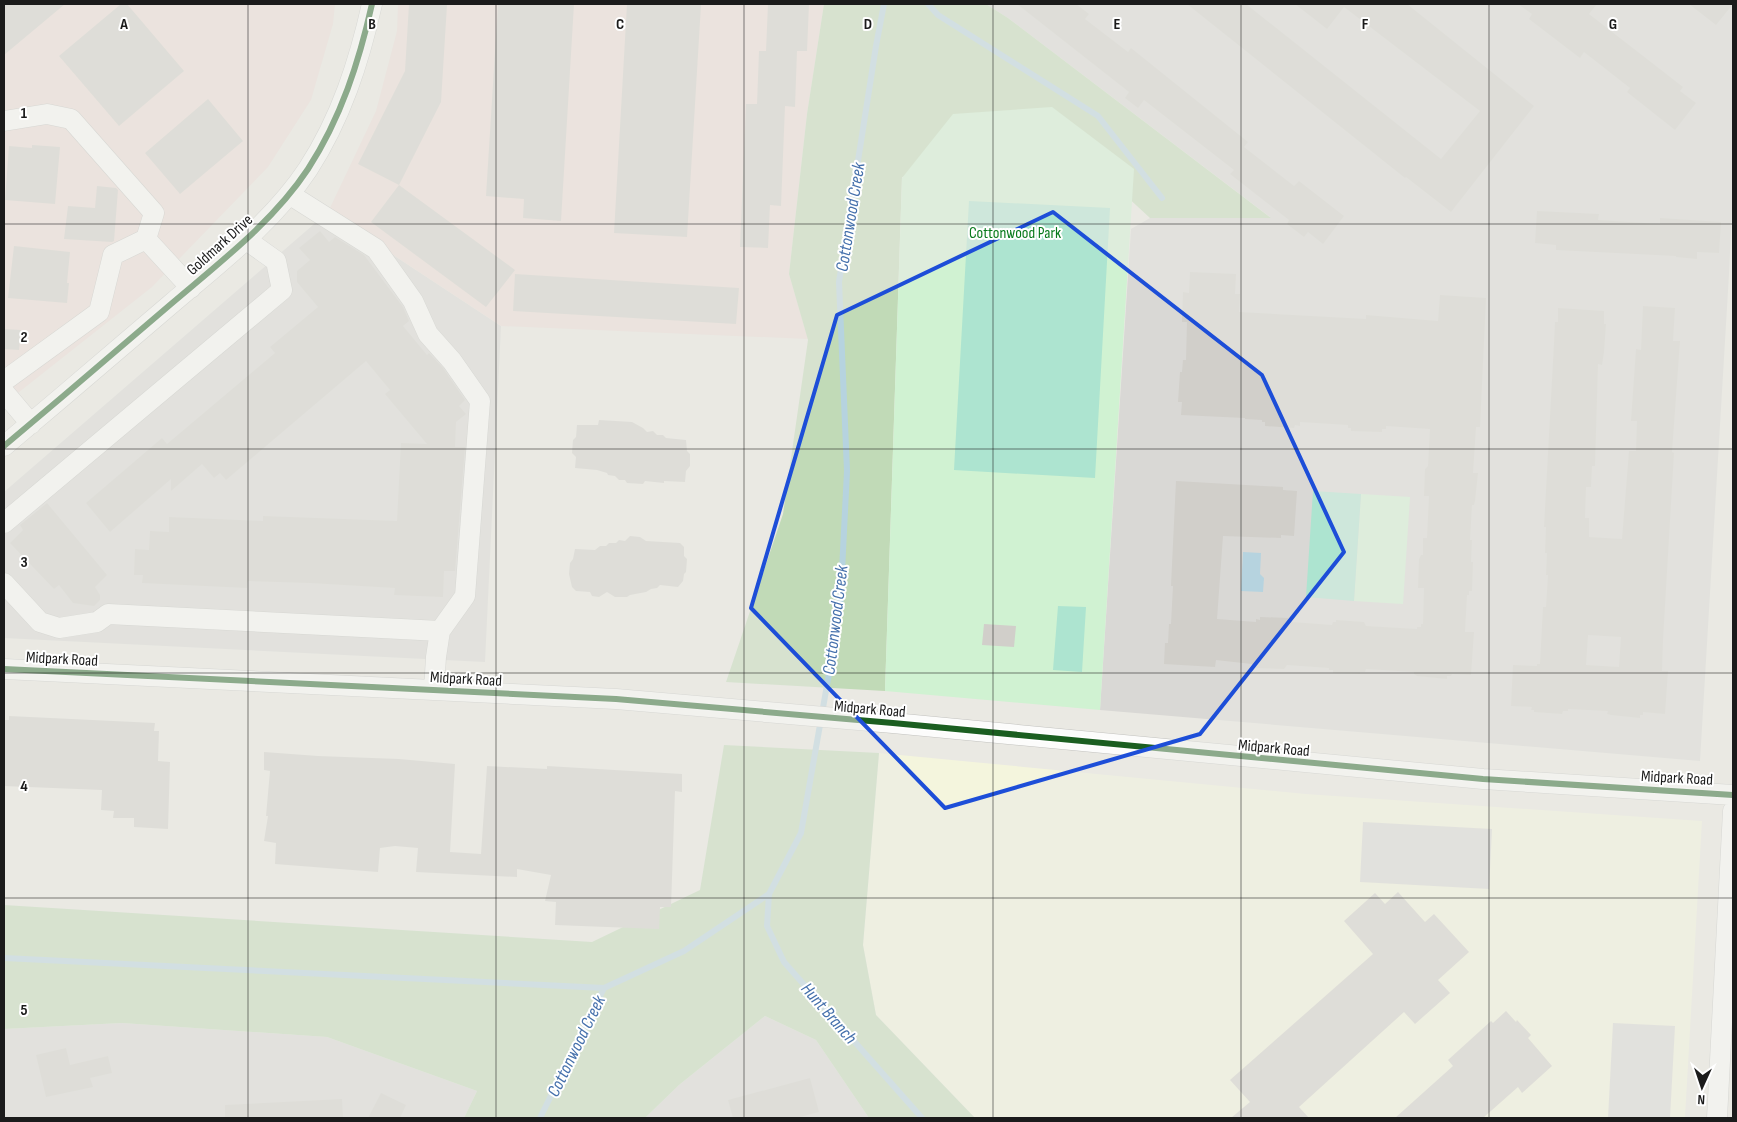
<svg xmlns="http://www.w3.org/2000/svg" width="1737" height="1122" font-family="'Sofia Sans Condensed',sans-serif">
<style>
.residential{fill:#d9d8d5}
.commercial{fill:#eddcd7}
.education{fill:#f4f5dd}
.forest{fill:#c1dab7}
.park{fill:#d0f2d2}
.pitch{fill:#ade4d0}
.parking{fill:#d8d8d5}
.water{fill:#b6d3df}
.lines{fill:none;stroke-linecap:round;stroke-linejoin:round}
.stream{stroke:#b6d3df;stroke-width:6}
.building{fill:#d1cfca;fill-rule:evenodd}
.minor-casing{stroke:#c2c2bf;stroke-width:21}
.minor{stroke:#fcfcfb;stroke-width:20}
.cycleway-casing{stroke:#fff;stroke-width:9}
.cycleway{stroke:#1b5e20;stroke-width:6}
.marked{fill:none;stroke:#1d4ed8;stroke-width:4;stroke-linejoin:round}
.grid{fill:none;stroke:#1b1b1b;stroke-width:1;stroke-opacity:0.55}
.labels{text-anchor:middle;stroke-width:4;stroke-linejoin:round;paint-order:stroke}
.park-label{font-size:16px;fill:#087a1b;stroke:#fff}
.street-label{font-size:16px;fill:#1b1b1b;stroke:#fff}
.water-label{font-size:18px;font-style:italic;fill:#4671ac;stroke:#fff}
.grid-label{font-size:16px;text-anchor:middle;font-weight:bold;fill:#1b1b1b;stroke:#fff;stroke-width:4;stroke-linejoin:round;paint-order:stroke}
</style>
<rect width="100%" height="100%" fill="#eae9e3"/>
<!-- residential -->
<path class="residential" d="M986 4H1733V187L1729 274 1700 761 1100 710 1131 229 1150 218 1270 217 1008 18Z
M328 212 501 326 485 662 4 638V492Z
M765 1016 816 1040 869 1118H645L679 1085Z
M122 1023 327 1037 477 1091 464 1118H4V1029Z"/>
<!-- commercial -->
<path class="commercial" d="M4 4H335L333 24 311 100 268 167 152 287 4 404Z
M398 4H824L807 114 789 274 808 339 501 326 328 212 376 111 397 31Z"/>
<!-- education -->
<path class="education" d="M879 753 1306 794 1702 821 1685 1118H975L876 1015 863 945Z"/>
<!-- forest -->
<path class="forest" d="M824 4H986L1008 18 1271 218H1150L1084 157 902 177 885 691 726 682 783 514 808 340 789 274 807 114Z
M724 745 879 753 863 945 876 1015 975 1118H869L816 1040 765 1016 679 1085 645 1118H464L477 1091 327 1037 122 1023 4 1029V905L592 942 700 890Z"/>
<!-- park -->
<path class="park" d="M1052 107 1134 169 1100 710 885 691 902 178 953 114Z
M1361 494 1410 497 1403 604 1354 601Z"/>
<!-- pitch -->
<path class="pitch" d="M969 201 1110 208 1095 478 954 470Z
M1313 491 1361 494 1354 601 1306 597Z
M1058 606 1086 607 1082 672 1053 670Z"/>
<!-- parking -->
<path class="parking" d="M1363 822 1492 829 1489 889 1360 882Z
M1613 1023 1675 1026 1670 1118H1608Z"/>
<!-- water -->
<path class="water" d="M1243 552 1261 553 1260 574 1264 578 1263 592 1241 591Z"/>
<g class="lines">
<!-- stream -->
<path class="stream" d="M928 4 938 15 1098 116 1162 198
M769 894 767 926 784 962 922 1118
M4 958 604 988
M540 1118 604 988 684 951 769 894 801 833 840 611 847 471 839 282 876 46 884 4"/>
</g>
<!-- building -->
<path class="building" d="M4 4H65L4 55Z
M121 4H127L184 71 119 126 59 56Z
M409 4 447 5 441 102 399 185 358 164 405 71Z
M498 4H574L561 221 523 218 524 199 486 196Z
M627 4 701 5 687 237 614 233Z
M768 4H809L807 51H797L795 107 785 106 781 206 770 205 768 248 740 247 746 104H757L759 51H766Z
M1017 4H1076L1089 14 1085 19 1128 52 1131 48 1248 142 1244 147 1294 186 1299 181 1344 216 1323 244 1308 232 1304 237 1287 224 1289 220 1230 174 1234 170 1144 100 1138 108 1125 98 1129 92Z
M1187 4H1246L1441 159 1480 111 1344 7 1327 29 1295 4H1407L1534 106 1451 212 1406 177 1405 178Z
M1518 4H1597L1589 14 1683 87 1680 91 1696 103 1675 130 1627 92 1630 88 1584 52 1580 58 1529 19 1532 14Z
M1689 4H1733L1716 25Z
M208 99 243 141 180 194 145 153Z
M32 145 60 147 55 204 5 200 9 146 32 148Z
M399 185 515 270 486 307 371 222Z
M97 186 116 188 118 190 114 241 112 242 64 239 68 206 95 208Z
M1537 211 1599 214 1598 220 1660 224V218L1721 222 1719 253 1697 252V259L1676 257V256L1556 250V245L1535 243Z
M320 231 329 242 335 237 364 255 403 307 409 321 403 326 427 355 429 353 443 368 465 400 459 406 466 414 456 422 455 447H465L455 571H444L443 597 394 595 395 588 310 583 248 581 247 588 142 583 143 575H134L135 549 149 550 150 531 169 532V517L263 521V516L397 521 401 443 427 444 385 394 390 390 366 361 226 480 220 473 214 478 202 464 171 491V479L110 532 86 503 162 438 167 444 275 353 270 347 318 307 297 282V271L310 260 299 248Z
M14 246 70 252 67 283H69L67 303 8 298Z
M1190 272 1236 274 1235 294H1240L1239 312 1348 318 1366 319V315L1438 321 1440 295 1486 298 1480 427H1476L1473 473H1478L1475 501 1474 505H1472L1470 540H1472L1471 562H1473L1472 591H1469V595H1467L1465 632H1474L1471 675 1452 674 1451 676H1447V679L1417 676 1414 674V672L1366 669 1365 672H1360V674L1333 673V670H1329V668L1287 665 1284 669 1255 668V666H1252V664L1216 660 1215 667 1164 664 1165 643H1168L1169 624H1171L1173 586H1171L1176 481 1283 487V490L1297 491 1294 536 1281 535V538L1223 536 1217 619 1256 622V619L1260 620V617L1288 618V620H1292V622L1332 625 1333 622H1336V620L1364 622 1366 626 1417 629V627H1421V624H1423L1424 588H1418L1419 559 1421 555H1423V538H1427L1429 496H1424L1425 469 1428 466 1430 429 1386 426V429H1382V432L1351 431V428H1348V425L1300 422V426L1295 425 1294 428 1265 426V422H1262V420L1245 419V418L1181 415 1182 402H1178L1180 372H1182L1183 360H1186L1187 322H1182L1183 292 1189 293Z
M515 274 739 288 736 324 513 311Z
M1643 306 1675 308 1673 341H1680L1672 452 1674 453 1663 640 1662 671H1668L1665 714 1643 712V715H1640V718L1611 715 1607 714 1608 711 1568 709V711H1563L1562 714 1534 712V710H1531L1532 707 1511 706 1513 665 1537 666V664H1540L1543 607H1546L1548 575H1546L1547 553H1545L1546 527H1544L1554 343 1555 322H1558V308L1604 311V324H1606L1604 352 1602 365 1598 364 1595 466H1592L1591 487H1586L1585 518H1589V537L1622 539 1629 451H1636L1637 421H1631L1636 349 1641 350ZM1588 635 1621 637 1619 667 1586 665Z
M4 329 21 330 19 350 4 349Z
M599 420 632 422 643 428 647 432 653 431 657 435H663L666 438 686 440 687 451 690 454V466L686 471 685 482 664 481V483L645 481 643 484 627 483 625 480H619L615 476 608 475 607 473 597 470 575 468 576 457 572 453 573 440 576 437 577 425H598Z
M47 503 107 575 95 587 100 595V600L94 606 73 603 59 585 54 589 10 543 23 530 20 525Z
M630 536 640 537 646 541 680 543 684 547V556L687 559 686 572 684 574 683 581 678 587 660 585 657 588 651 589 646 592 630 595 627 597H615L607 592 599 597 592 596 590 592 576 591 572 587 569 574 570 563 573 559 575 549 595 550 600 546H606L609 543H616L619 540 625 541Z
M984 624 1016 626 1014 647 982 645Z
M9 716 155 723 154 731H159L158 761 170 762 168 829 134 827V818H113L114 811 101 810 102 790 4 786V720H9Z
M264 752 318 756 399 759 455 764 450 852 481 854 487 766 547 769V766L682 774V792L675 791 671 907H660L659 929 555 925 556 902 545 901 551 875 517 869V877L416 872 418 848 395 846 380 848 378 872 275 864 276 843 264 841 268 816H266L270 771 264 770Z
M1398 892 1425 922 1434 914 1469 952 1438 980 1450 993 1415 1024 1404 1012 1299 1107 1309 1118H1231L1250 1102 1230 1080 1373 954 1344 921 1375 893 1385 904Z
M1506 1011 1516 1022 1517 1020 1531 1035 1528 1038 1552 1066 1522 1093 1518 1087 1483 1118H1395L1453 1066 1448 1060 1491 1021 1493 1023Z
M66 1048 70 1065 108 1056 112 1073 90 1078 93 1087 46 1097 36 1055Z
M810 1078 819 1112 796 1118H733L728 1100Z
M381 1093 406 1105 400 1118H368Z
M342 1099 343 1118H225V1105Z"/>
<g class="lines">
<defs>
<path id="minor" d="M4 121 47 114 71 119 154 213 146 239 113 255 99 312 4 381
M289 194 376 249 413 301 428 334 452 361 480 401 465 596 440 631 436 657 434 690
M146 239 191 288
M4 392 31 424
M4 446C60 399 115 352 171 304 219 263 273 222 308 169 341 118 359 62 372 4
M4 523 282 290 276 261 245 239
M4 583 40 622 59 628 97 622 108 614 440 631
M4 669 616 699 893 723 1483 779 1733 795
M1717 1118 1733 811"/>
</defs>
<!-- minor casing -->
<use href="#minor" class="minor-casing"/>
<!-- minor -->
<use href="#minor" class="minor"/>
<defs>
<path id="cycleway" d="M4 446C60 399 115 352 171 304 219 263 273 222 308 169 341 118 359 62 372 4
M4 669 616 699 893 723 1483 779 1733 795"/>
</defs>
<!-- cycleway casing -->
<use href="#cycleway" class="cycleway-casing"/>
<!-- cycleway -->
<use href="#cycleway" class="cycleway"/>
</g>
<!-- marked area -->
<path d="M0 0H1737V1122H0ZM1053 212 1262 375 1344 552 1200 734 945 808 751 608 837 315Z" fill="#eae9e3" fill-opacity=".55" fill-rule="evenodd"/>
<path class="marked" d="M1053 212 1262 375 1344 552 1200 734 945 808 751 608 837 315Z"/>
<!-- grid -->
<path class="grid" d="M248 4V1118M496 4V1118M744 4V1118M993 4V1118M1241 4V1118M1489 4V1118M4 224H1733M4 449H1733M4 673H1733M4 898H1733"/>
<g class="labels">
<!-- park labels -->
<g class="park-label">
<text x="1015" y="238">Cottonwood Park</text>
</g>
<!-- street labels -->
<g class="street-label">
<text transform="translate(219 244) rotate(-42)" y="6">Goldmark Drive</text>
<text transform="translate(62 658) rotate(3)" y="6">Midpark Road</text>
<text transform="translate(466 678) rotate(3)" y="6">Midpark Road</text>
<text transform="translate(870 708) rotate(5)" y="6">Midpark Road</text>
<text transform="translate(1274 747) rotate(5)" y="6">Midpark Road</text>
<text transform="translate(1677 777) rotate(3)" y="6">Midpark Road</text>
</g>
<!-- water labels -->
<g class="water-label">
<text transform="translate(850 217) rotate(-81)" y="6">Cottonwood Creek</text>
<text transform="translate(835 620) rotate(-83)" y="6">Cottonwood Creek</text>
<text transform="translate(829 1013) rotate(49)" y="6">Hunt Branch</text>
<text transform="translate(576 1046) rotate(-64)" y="6">Cottonwood Creek</text>
</g>
</g>
<g class="grid-label">
<text x="124" y="29">A</text>
<text x="372" y="29">B</text>
<text x="620" y="29">C</text>
<text x="868" y="29">D</text>
<text x="1117" y="29">E</text>
<text x="1365" y="29">F</text>
<text x="1613" y="29">G</text>
<text x="24" y="118">1</text>
<text x="24" y="342">2</text>
<text x="24" y="567">3</text>
<text x="24" y="791">4</text>
<text x="24" y="1015">5</text>
</g>
<!-- border -->
<rect width="1737" height="1122" fill="none" stroke="#1b1b1b" stroke-width="10"/>
<!-- north arrow -->
<g transform="translate(1702 1087) rotate(183)" stroke="#ffffff" stroke-width="4" paint-order="stroke">
<path d="M0-4L9 19L0 12L-9 19Z" fill="#1b1b1b"/>
<text y="-8" font-size="14" font-weight="bold" text-anchor="middle" fill="#1b1b1b">N</text>
</g>
</svg>
